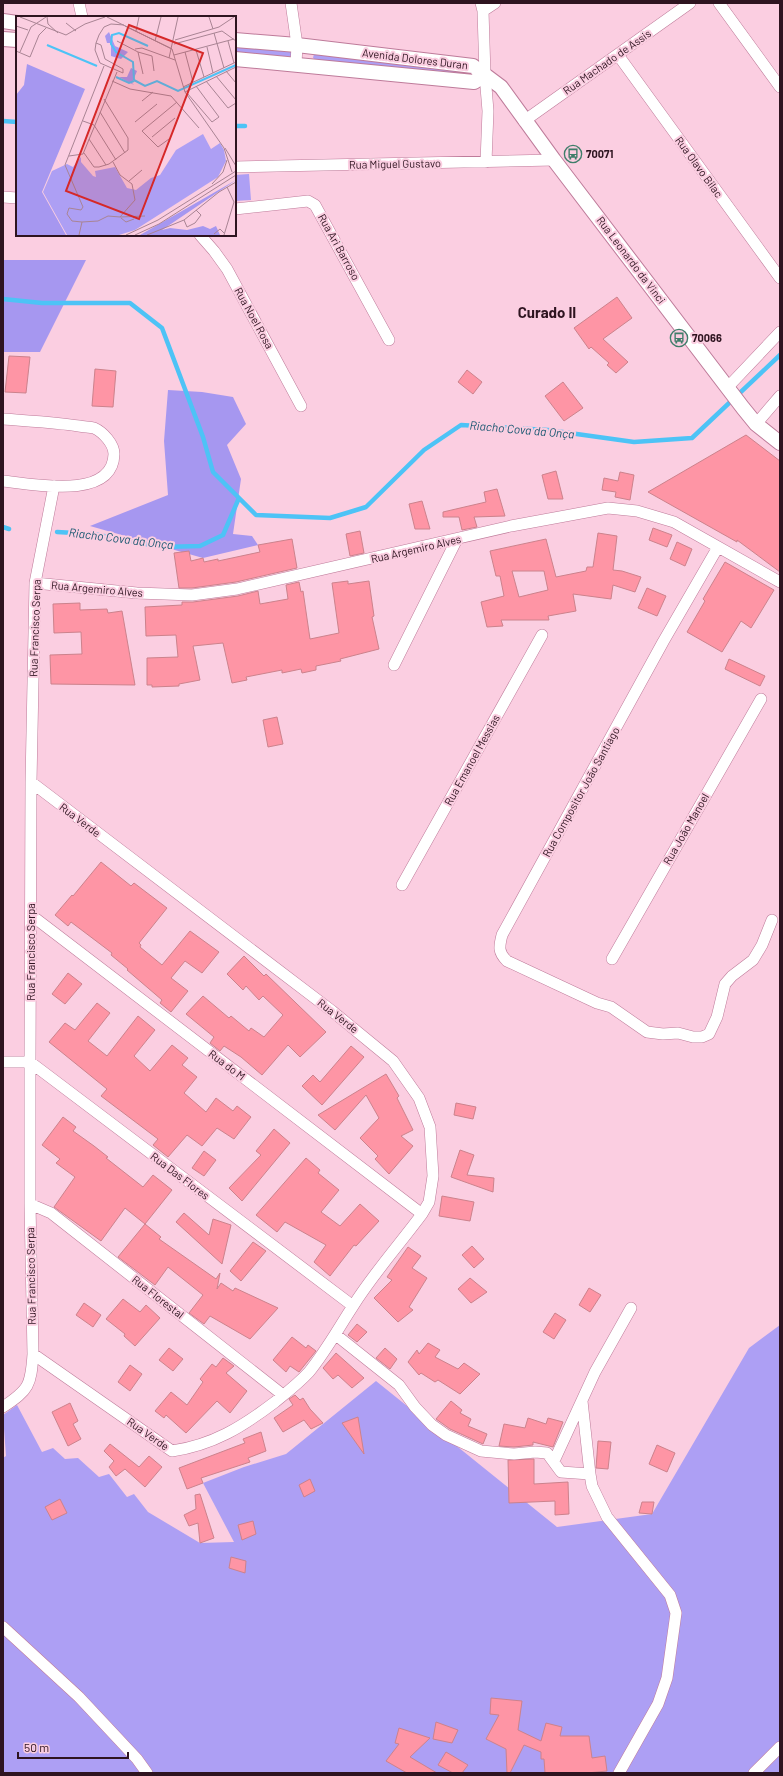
<svg xmlns="http://www.w3.org/2000/svg" width="783" height="1776" font-family="Barlow,sans-serif">
<style>
.green{fill:#ad9ff4}
.forest{fill:#a697f0}
.lines{fill:none;stroke-linecap:round;stroke-linejoin:round}
.stream{stroke:#4dc3f6;stroke-width:4.5}
.building{fill:#fe95a5;stroke:#cc828c;fill-rule:evenodd}
.minor-casing{stroke:#be7b9a;stroke-width:12}
.tertiary-casing{stroke:#be7b9a;stroke-width:16}
.minor{stroke:#fff;stroke-width:11}
.tertiary{stroke:#fff;stroke-width:14}
.labels{text-anchor:middle;stroke-width:4;stroke-linejoin:round;paint-order:stroke}
.street-label{font-size:11px;fill:#2e1420;stroke:#fbcee1}
.poi-label{font-size:11px;font-weight:bold;fill:#2e1420;stroke:#fbcee1;text-anchor:start}
.water-label{font-size:12px;font-style:italic;fill:#185771;stroke:#fbcee1}
.district-label{font-size:15px;font-weight:bold;fill:#2e1420;stroke:#fbcee1}
.inset-river{fill:none;stroke:#4dc3f6;stroke-width:2}
.inset-road{fill:none;stroke:#a98494;stroke-width:1}
.view{fill:#d62828;fill-opacity:0.15;stroke:#d62828;stroke-width:2}
.inset-edge{fill:none;stroke:#2e1420;stroke-width:2}
</style>
<rect width="100%" height="100%" fill="#fbcee1"/>
<!-- green -->
<path class="green" d="M235 46 290 51 292 52 291 57 235 52Z
M314 54 470 72 467 74 316 60 313 58Z
M249 174 251 200 235 201V175Z
M780 1325V1773H3V1458L6 1456 3 1415 17 1405 42 1452 53 1448 65 1459 78 1458 99 1477 109 1474 127 1497 134 1494 148 1512 200 1543 234 1542 203 1483 244 1467 286 1454 376 1381 557 1527 652 1514 749 1348Z"/>
<!-- forest -->
<path class="forest" d="M3 260H86L40 352H3Z
M168 390 202 392 233 397 246 424 227 445 241 479 233 534 252 536 258 545 203 558 90 526 168 495 164 441Z"/>
<g class="lines">
<!-- stream -->
<path class="stream" d="M3 121 17 122
M235 126H245
M3 299 42 303H130L162 328 203 437 213 472 256 515 330 518 366 507 424 450 461 425 548 430 634 442 692 438 780 355
M3 527 9 529
M57 532 93 534 162 547 200 546 223 535 239 498"/>
</g>
<!-- building -->
<path class="building" d="M617 297 632 318 603 339 628 362 616 373 607 365 609 363 591 347 589 349 574 328Z
M9 356 30 357 26 393 5 392Z
M95 369 116 371 113 407 92 406Z
M467 370 482 382 473 394 458 382Z
M563 382 583 408 564 421 545 396Z
M746 435 780 461V572L737 540V542L648 492Z
M556 471 563 499H548L542 475Z
M620 472 634 475 630 500 615 497 616 492 602 490 604 478 618 481Z
M497 489 505 516 474 517 477 527 462 530 459 517H443V512L486 502 484 492Z
M422 501 430 529H415L409 504Z
M653 528 672 535 667 547 649 540Z
M360 531 364 553 350 556 346 534Z
M598 533 617 536 613 570 622 571 641 577 635 592 613 585 611 599 573 594 576 611 548 616 549 620H501L503 626 487 627 481 602 504 596 500 576H496L490 551 546 539 556 577 586 571 587 567H593ZM512 571H544L548 590 519 597Z
M292 539 297 568 236 582 192 588H179L174 553 189 551 191 561 203 558 204 562 218 559V561L260 552 258 545Z
M677 542 692 549 685 566 670 559Z
M725 562 774 590 751 628 741 621 722 652 687 632 705 601 703 599Z
M348 581V584L369 581 374 616 372 617 379 649 340 659 341 661 316 666V670L302 673 301 669 282 673V670L246 677 247 680 232 683 223 643 193 646 200 680 179 684V686L152 687V685H147V658L178 657 176 635 146 636 145 607 182 605V602H193L238 596 258 591 260 604 288 599 286 585 299 582 301 592 303 591 310 639 339 633 332 583Z
M647 588 666 596 657 616 638 608Z
M80 603V610L107 609 108 613 122 611 135 685 51 684 50 655 82 654 81 632 54 633 53 604Z
M729 659 765 676 760 686 725 669Z
M277 717 283 744 268 747 263 720Z
M101 862 131 886 134 883 167 908 139 943 141 945 140 947 162 965 190 931 219 952 202 973 185 961 171 978 188 991 171 1012 160 1003 162 1000 127 970 128 969 111 955 112 953 71 922 68 926 55 915 72 895 73 896Z
M244 956 264 976 266 974 326 1032 300 1057 288 1045 262 1075 241 1057 224 1046 220 1051 210 1043 214 1037 186 1014 203 996 229 1018 231 1016 249 1031 251 1028 264 1037 283 1015 263 996 259 1000 246 986 243 990 227 974Z
M68 973 82 984 65 1004 52 994Z
M97 1003 110 1013 88 1041 107 1056 138 1016 155 1030 134 1056 150 1071 172 1045 188 1058 182 1065 197 1077 184 1093 206 1112 216 1098 233 1111 237 1106 251 1117 234 1139 217 1128 202 1146 187 1135 168 1157 153 1145 158 1139 101 1096 107 1089 49 1042 65 1023 75 1030Z
M351 1046 364 1057 322 1105 302 1086 313 1075 320 1082Z
M386 1074 399 1096 397 1098 413 1130 401 1136 413 1146 389 1174 375 1159 378 1156 360 1138 379 1118 366 1095 335 1130 318 1115Z
M456 1103 476 1107 473 1119 454 1115Z
M63 1117 76 1127 73 1131 94 1146 108 1157 106 1158 143 1187 153 1175 172 1190 145 1224 125 1208 101 1241 54 1207 75 1177 56 1163 60 1159 42 1145Z
M274 1129 290 1143 242 1201 229 1188 261 1155 256 1151Z
M460 1150 474 1155 467 1175 494 1178 493 1192 451 1177Z
M204 1151 216 1160 204 1176 192 1168Z
M306 1158 320 1170 318 1173 339 1190 321 1212 340 1226 360 1204 379 1221 356 1246 354 1245 330 1276 314 1262 326 1245 285 1222 277 1232 256 1215Z
M442 1196 474 1202 470 1221 439 1216Z
M184 1213 209 1235 213 1219 231 1225 222 1264 176 1222Z
M145 1224 161 1237 159 1239 216 1279 220 1273 217 1289 221 1283 233 1291 235 1288 278 1308 250 1339 210 1316 204 1324 189 1313 203 1295 168 1267 155 1285 118 1257Z
M253 1242 266 1251 241 1281 230 1271Z
M472 1246 484 1259 474 1268 462 1255Z
M408 1247 421 1256 412 1268 427 1278 409 1307 413 1310 398 1322 374 1298 392 1280 387 1277Z
M470 1278 487 1292 471 1303 458 1289Z
M589 1288 601 1295 590 1312 579 1305Z
M123 1299 140 1312 146 1305 160 1318 135 1346 124 1336 125 1334 106 1319Z
M84 1303 101 1315 93 1327 76 1315Z
M555 1313 566 1320 554 1339 543 1332Z
M357 1324 367 1332 357 1342 348 1335Z
M292 1337 306 1348 308 1345 316 1351 299 1372 290 1366 286 1372 273 1360Z
M428 1343 440 1350 435 1357 458 1369 464 1363 480 1374 460 1394 438 1380 435 1382 421 1373 419 1375 408 1362 417 1350 419 1354Z
M169 1348 183 1359 173 1371 159 1360Z
M385 1348 397 1359 390 1369 376 1358Z
M336 1353 364 1378 352 1388 338 1375 333 1379 323 1368Z
M223 1358 234 1366 226 1373 247 1391 230 1413 217 1401 186 1433 166 1415 164 1418 155 1411 171 1392 187 1405 203 1382 200 1379 212 1364 216 1367Z
M130 1365 142 1374 130 1391 118 1382Z
M295 1395 300 1400 303 1398 310 1409 323 1423 311 1429 304 1420 283 1432 274 1418 293 1405 289 1399Z
M451 1401 462 1410 460 1413 471 1419 468 1426 487 1434 483 1444 450 1429 436 1419Z
M70 1403 78 1421 73 1424 81 1439 68 1446 52 1412Z
M358 1417 364 1454 342 1423Z
M528 1418 546 1424 548 1418 563 1422 553 1447 533 1442V1445L514 1447 499 1446 504 1424 525 1428Z
M261 1432 266 1451 248 1458 250 1462 201 1478 203 1483 187 1489 179 1468 245 1443 243 1439Z
M598 1441 611 1442 608 1469 596 1468Z
M110 1444 139 1467 149 1456 162 1467 145 1487 125 1469 116 1476 109 1467 114 1461 104 1451Z
M657 1445 675 1453 667 1472 649 1464Z
M534 1459V1484L568 1482 569 1514 555 1515V1501L509 1503 508 1460Z
M310 1479 315 1491 304 1497 299 1485Z
M200 1494 214 1538 200 1543 198 1523 189 1526 184 1515 196 1509 195 1495Z
M60 1499 67 1513 52 1520 45 1507Z
M642 1502H654L652 1514 639 1513Z
M253 1521 256 1534 242 1540 238 1525Z
M231 1557 246 1561 245 1573 229 1568Z
M491 1698 522 1701 518 1730 541 1741 546 1723 562 1727 560 1736H589L592 1758 605 1756 607 1771 587 1773H545L544 1759H541V1752L524 1745 510 1773H507L506 1749 486 1739 499 1715 490 1714Z
M436 1722 458 1730 452 1743 433 1739Z
M399 1728 430 1738 410 1757 437 1773H407L386 1761 399 1744 395 1743Z
M446 1752 468 1765 462 1773H453L438 1765Z"/>
<g class="lines">
<defs>
<path id="minor" d="M79 3 82 17
M291 3 297 45 296 64
M481 3 483 11 485 75 488 111 486 162
M719 3 780 87
M483 11 495 3
M618 55 780 278
M524 121 690 3
M235 167 554 160
M3 197 17 198
M235 209 308 201 315 205 389 340
M200 235 214 251 227 269 301 406
M727 388 780 332
M3 419C28 421 54 422 79 426 84 427 90 427 94 428 103 432 114 444 114 454 113 501 32 484 3 481
M756 424 780 396
M718 547 663 642 502 935C499 947 498 952 507 961L597 1003 611 1007 647 1032 663 1034 678 1033 693 1037H702L709 1034 717 1017 725 984 732 976 753 960 762 945 772 920
M35 583 137 593 192 595 237 589 511 526 608 508 637 511 674 522 780 582
M394 665 457 539
M31 782 332 1011 393 1061 419 1098 430 1127 433 1176 429 1202 422 1214C399 1245 373 1274 353 1306 338 1329 326 1351 309 1372 299 1383 286 1393 275 1402 242 1427 213 1445 172 1451L33 1354
M402 885 542 635
M31 915 422 1214
M612 959 761 699
M3 1062H30L353 1306
M30 1204 51 1213 283 1395
M336 1335 399 1385 415 1407 432 1425 446 1435 481 1451 514 1454 535 1452 547 1453 561 1472 590 1474 592 1486 607 1517 670 1595 676 1613 667 1678 658 1704 619 1773
M582 1401 590 1474
M3 1407C29 1390 31 1385 33 1354L30 1204V1062L31 782 35 583 54 486
M554 1461 595 1372 631 1308
M3 1627 79 1697 137 1759 147 1773
M754 1773 780 1747"/>
<path id="tertiary" d="M3 21 17 23
M3 39 17 40
M235 40 297 45 473 66 501 87 554 160 743 408 756 424 780 443
M235 59 474 82 485 75"/>
</defs>
<!-- minor casing -->
<use href="#minor" class="minor-casing"/>
<!-- tertiary casing -->
<use href="#tertiary" class="tertiary-casing"/>
<!-- minor -->
<use href="#minor" class="minor"/>
<!-- tertiary -->
<use href="#tertiary" class="tertiary"/>
</g>
<!-- icons -->
<defs>
<symbol id="bus-ring" viewBox="-11 -11 22 22"><circle r="9.5" fill="#fbcee1" stroke="#3f7d6a" stroke-width="1.5"/><path d="M-5-6H5V4H4V6H2V4H-2V6H-4V4H-5ZM-3.5-4V0h7V-4ZM-3.5 1.2v1.5H-2V1.2ZM2 1.2v1.5H3.5V1.2Z" fill="#3f7d6a"/></symbol>
</defs>
<g fill-rule="evenodd">
<use href="#bus-ring" x="563" y="144" width="20" height="20"/>
<use href="#bus-ring" x="669" y="328" width="20" height="20"/>
</g>
<g class="labels">
<!-- street labels -->
<g class="street-label">
<text transform="translate(415 59) rotate(7)" y="4">Avenida Dolores Duran</text>
<text transform="translate(607 62) rotate(-35)" y="4">Rua Machado de Assis</text>
<text transform="translate(395 164) rotate(-1)" y="4">Rua Miguel Gustavo</text>
<text transform="translate(699 167) rotate(54)" y="4">Rua Olavo Bilac</text>
<text transform="translate(339 247) rotate(61)" y="4">Rua Ari Barroso</text>
<text transform="translate(631 260) rotate(53)" y="4">Rua Leonardo da Vinci</text>
<text transform="translate(254 318) rotate(61)" y="4">Rua Noel Rosa</text>
<text transform="translate(416 549) rotate(-13)" y="4">Rua Argemiro Alves</text>
<text transform="translate(97 589) rotate(5)" y="4">Rua Argemiro Alves</text>
<text transform="translate(35 628) rotate(-88)" y="4">Rua Francisco Serpa</text>
<text transform="translate(472 760) rotate(-61)" y="4">Rua Emanoel Messias</text>
<text transform="translate(581 792) rotate(-61)" y="4">Rua Compositor João Santiago</text>
<text transform="translate(80 820) rotate(37)" y="4">Rua Verde</text>
<text transform="translate(686 829) rotate(-60)" y="4">Rua João Manoel</text>
<text transform="translate(31 952) rotate(-90)" y="4">Rua Francisco Serpa</text>
<text transform="translate(338 1016) rotate(38)" y="4">Rua Verde</text>
<text transform="translate(227 1065) rotate(37)" y="4">Rua do M</text>
<text transform="translate(180 1176) rotate(37)" y="4">Rua Das Flores</text>
<text transform="translate(31 1276) rotate(-91)" y="4">Rua Francisco Serpa</text>
<text transform="translate(158 1297) rotate(38)" y="4">Rua Florestal</text>
<text transform="translate(148 1434) rotate(35)" y="4">Rua Verde</text>
</g>
<!-- poi labels -->
<g class="poi-label">
<text x="586" y="158">70071</text>
<text x="692" y="342">70066</text>
</g>
<!-- water labels -->
<g class="water-label">
<text transform="translate(522 430) rotate(5)" y="4">Riacho Cova da Onça</text>
<text transform="translate(121 539) rotate(7)" y="4">Riacho Cova da Onça</text>
</g>
<!-- district labels -->
<g class="district-label">
<text x="547" y="318">Curado II</text>
</g>
</g>
<!-- overview -->
<g transform="translate(16 16)">
<rect width="220" height="220" fill="#fbcee1"/>
<path d="M187 118 195 133 204 127 208 134 210 145 202 161 119 214 103 219H51L27 176 36 155 51 148 57 151 65 141V146L77 160 80 161 79 155 99 151 111 172 120 174 135 162 144 159 160 134Z" fill="#ad9ff4"/>
<path d="M93 16 99 30 112 36 105 43 95 40V27H91L89 20ZM11 48 69 73 26 176 50 219H0V79L8 69ZM115 52 121 55 116 67 118 69 103 61H111ZM220 164 146 214 154 212 171 214 187 210 194 213 200 210 204 219H124Z" fill="#a697f0"/>
<path class="inset-river" d="M31 29 81 50M100 61 113 67 118 65M118 64 129 70 141 65 162 75 220 49M118 64 117 46 100 36 95 28 96 19 103 17 132 30"/>
<path class="inset-road" d="M4 1 50 19 69 8 89 1M31 1 32 8 42 17M91 1 156 33M193 1 197 13M50 7 60 15M0 10 12 14M109 10 156 33M120 15 123 1M198 17 208 52M159 24 203 11 218 1M101 25 122 36 127 58M139 25 145 1M212 25 218 47M80 27 85 29 89 43 107 53V57L84 47 79 34 80 27 83 19 88 11 95 8 108 9M158 28 206 15 220 25M191 31 197 57M119 33 126 32 159 44M156 33 169 76 208 132 216 156M180 34 188 61M0 35 14 41 23 19 30 12M4 36 15 11 30 1M122 36 136 40 138 55M169 36 177 66M158 39 218 23M153 42 162 1M210 55 220 67M200 60 220 84M96 65 114 73 155 80 183 112M190 65 212 92 220 87M167 71 220 46M169 76 220 51M171 77 196 106 203 101 180 70M126 85 137 76M84 96 109 137M67 105 78 109 100 144M119 106 141 88M136 121 159 102M73 123 90 149M153 123 142 131 126 115 161 86M209 132 220 150M68 137 78 151H83L93 148 112 134V122L88 83M53 140 67 138 101 56M113 165 126 154M196 168 207 156 211 144M104 201 129 200M105 202 110 206 118 203M168 204 171 211 179 207 185 199 180 194M66 206 56 205 51 198 53 192 65 194 67 191 49 149 88 50M198 218 204 213 208 217M63 219 66 206 82 205 92 200 104 201 119 184 116 168 104 159 97 146M110 219 142 204 220 155M119 219 143 208 220 159M131 219 168 204 203 176 220 166M208 219 218 186 211 171"/>
<path class="view" d="M113 9 187 37 123 203 50 175Z"/>
<rect width="220" height="220" class="inset-edge"/>
</g>
<!-- border -->
<rect width="783" height="1776" fill="none" stroke="#2e1420" stroke-width="8"/>
<!-- scale -->
<path d="M18 1752v6h110v-6" fill="none" stroke="#2e1420" stroke-width="2"/>
<text x="24" y="1752" font-size="12" fill="#2e1420" stroke="#fbcee1" stroke-width="3" paint-order="stroke">50 m</text>
</svg>
